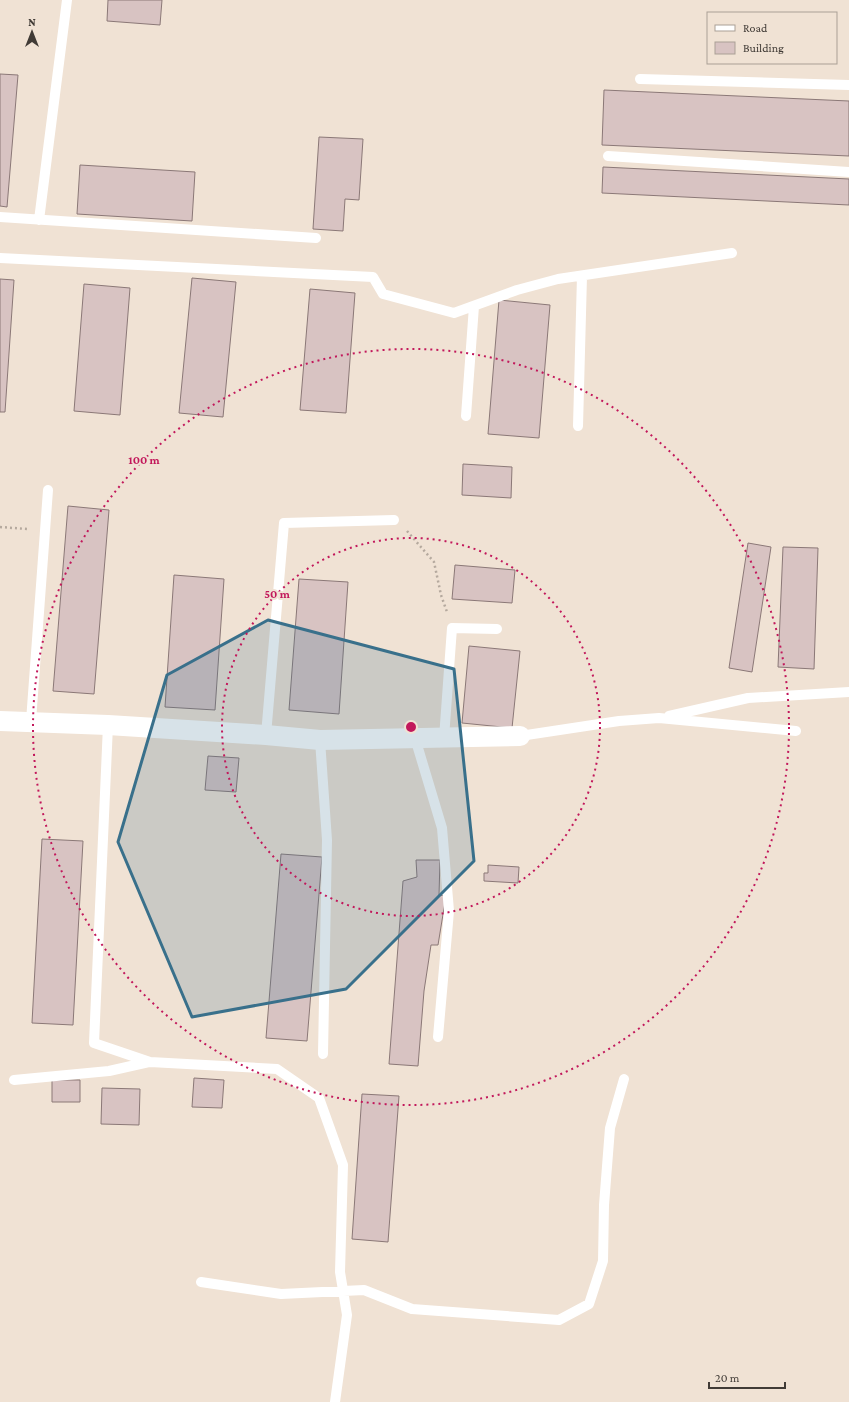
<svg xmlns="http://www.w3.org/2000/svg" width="849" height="1402" font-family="'Crimson Pro',serif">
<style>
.building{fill:#d8c3c2;stroke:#8b7877}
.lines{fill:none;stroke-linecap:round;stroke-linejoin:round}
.path{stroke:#b5a99e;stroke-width:2.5;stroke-dasharray:2 3;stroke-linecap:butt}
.lane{stroke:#fff;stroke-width:10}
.street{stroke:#fff;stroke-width:20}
.marked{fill:#39708b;fill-opacity:0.2;stroke:#39708b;stroke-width:3;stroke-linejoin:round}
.ring{fill:none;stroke:#c2185b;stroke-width:2;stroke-dasharray:2 4}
.centre{fill:#c2185b;stroke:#f0e2d4;stroke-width:2}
.ring-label{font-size:12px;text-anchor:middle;font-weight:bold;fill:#c2185b;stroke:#f0e2d4;stroke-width:4;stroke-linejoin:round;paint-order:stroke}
</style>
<rect width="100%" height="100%" fill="#f0e2d4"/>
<!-- building -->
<path class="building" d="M108 0H162L160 25 107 21Z
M0 74 18 75 7 207 0 206Z
M604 90 849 101V156L602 145Z
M319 137 363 139 359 200 345 199 343 231 313 229Z
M80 165 195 172 192 221 77 214Z
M603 167 849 179V205L602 193Z
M192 278 236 282 223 417 179 413Z
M0 279 14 280 5 412H0Z
M84 284 130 288 120 415 74 411Z
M310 289 355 293 346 413 300 410Z
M499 300 550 305 539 438 488 434Z
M463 464 512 467 511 498 462 495Z
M68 506 109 510 94 694 53 691Z
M748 543 771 547 752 672 729 668Z
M783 547 818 548 814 669 778 667Z
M455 565 515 570 512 603 452 599Z
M174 575 224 579 215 710 165 707Z
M299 579 348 582 339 714 289 710Z
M469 646 520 651 512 728 462 723Z
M208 756 239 758 236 792 205 790Z
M42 839 83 841 73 1025 32 1023Z
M281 854 322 857 307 1041 266 1038Z
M416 860H440L439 895 446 896 438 945H431L424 991 418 1066 389 1064 403 881 417 877Z
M488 865 519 867 518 883 484 881V873H488Z
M194 1078 224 1080 222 1108 192 1107Z
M52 1080H80V1102H52Z
M102 1088 140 1089 139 1125 101 1124Z
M362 1094 399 1096 388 1242 352 1239Z"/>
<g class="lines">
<!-- path -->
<path class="path" d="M0 527 27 529
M407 531 434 562 441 595 447 612"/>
<!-- lane -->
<path class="lane" d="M640 79 849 85
M608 156 849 172
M0 217 316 238
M39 220 67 0
M0 258 373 277 383 294 454 313 517 290 558 279 732 253
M466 416 474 306
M578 426 582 276
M669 716 748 698 849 692
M31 721 48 490
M108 725 94 1043 150 1062 277 1069 319 1098 343 1165 340 1272 347 1315 335 1402
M266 735 284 523 394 520
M520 736 619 721 659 718 796 731
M415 738 442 828 449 911 438 1037
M444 738 452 628 497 629
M320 740 327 840 323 1054
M14 1080 109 1071 149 1062
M201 1282 281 1294 364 1290 412 1309 559 1320 589 1304 603 1261 604 1205 610 1128 624 1079"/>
<!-- street -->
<path class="street" d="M0 721 108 725 266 735 320 740 520 736"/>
</g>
<!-- marked area -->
<path class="marked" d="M268 620 454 669 474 861 346 989 192 1017 118 842 167 675Z"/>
<!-- distance rings -->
<g class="ring">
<circle cx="411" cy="727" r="189"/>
<circle cx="411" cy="727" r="378"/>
</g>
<circle cx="411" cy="727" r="6" class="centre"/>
<g class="ring-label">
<text x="144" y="464">100 m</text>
<text x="277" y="598">50 m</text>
</g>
<!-- legend -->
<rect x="707" y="12" width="130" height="52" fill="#f0e2d4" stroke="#aa9f95"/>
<rect x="715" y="25" width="20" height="6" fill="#ffffff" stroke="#aa9f95"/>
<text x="743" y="32" font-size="12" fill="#413b36">Road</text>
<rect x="715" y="42" width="20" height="12" fill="#d8c3c2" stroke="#aa9f95"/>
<text x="743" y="52" font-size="12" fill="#413b36">Building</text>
<!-- north arrow -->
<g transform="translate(32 32)" stroke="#f0e2d4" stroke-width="3" paint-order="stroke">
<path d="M0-3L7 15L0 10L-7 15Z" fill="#413b36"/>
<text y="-6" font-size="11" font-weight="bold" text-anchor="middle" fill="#413b36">N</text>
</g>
<!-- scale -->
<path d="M709 1382v6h76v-6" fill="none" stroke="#413b36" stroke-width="2"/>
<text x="715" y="1382" font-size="12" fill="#413b36" stroke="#f0e2d4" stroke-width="3" paint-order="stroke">20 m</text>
</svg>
